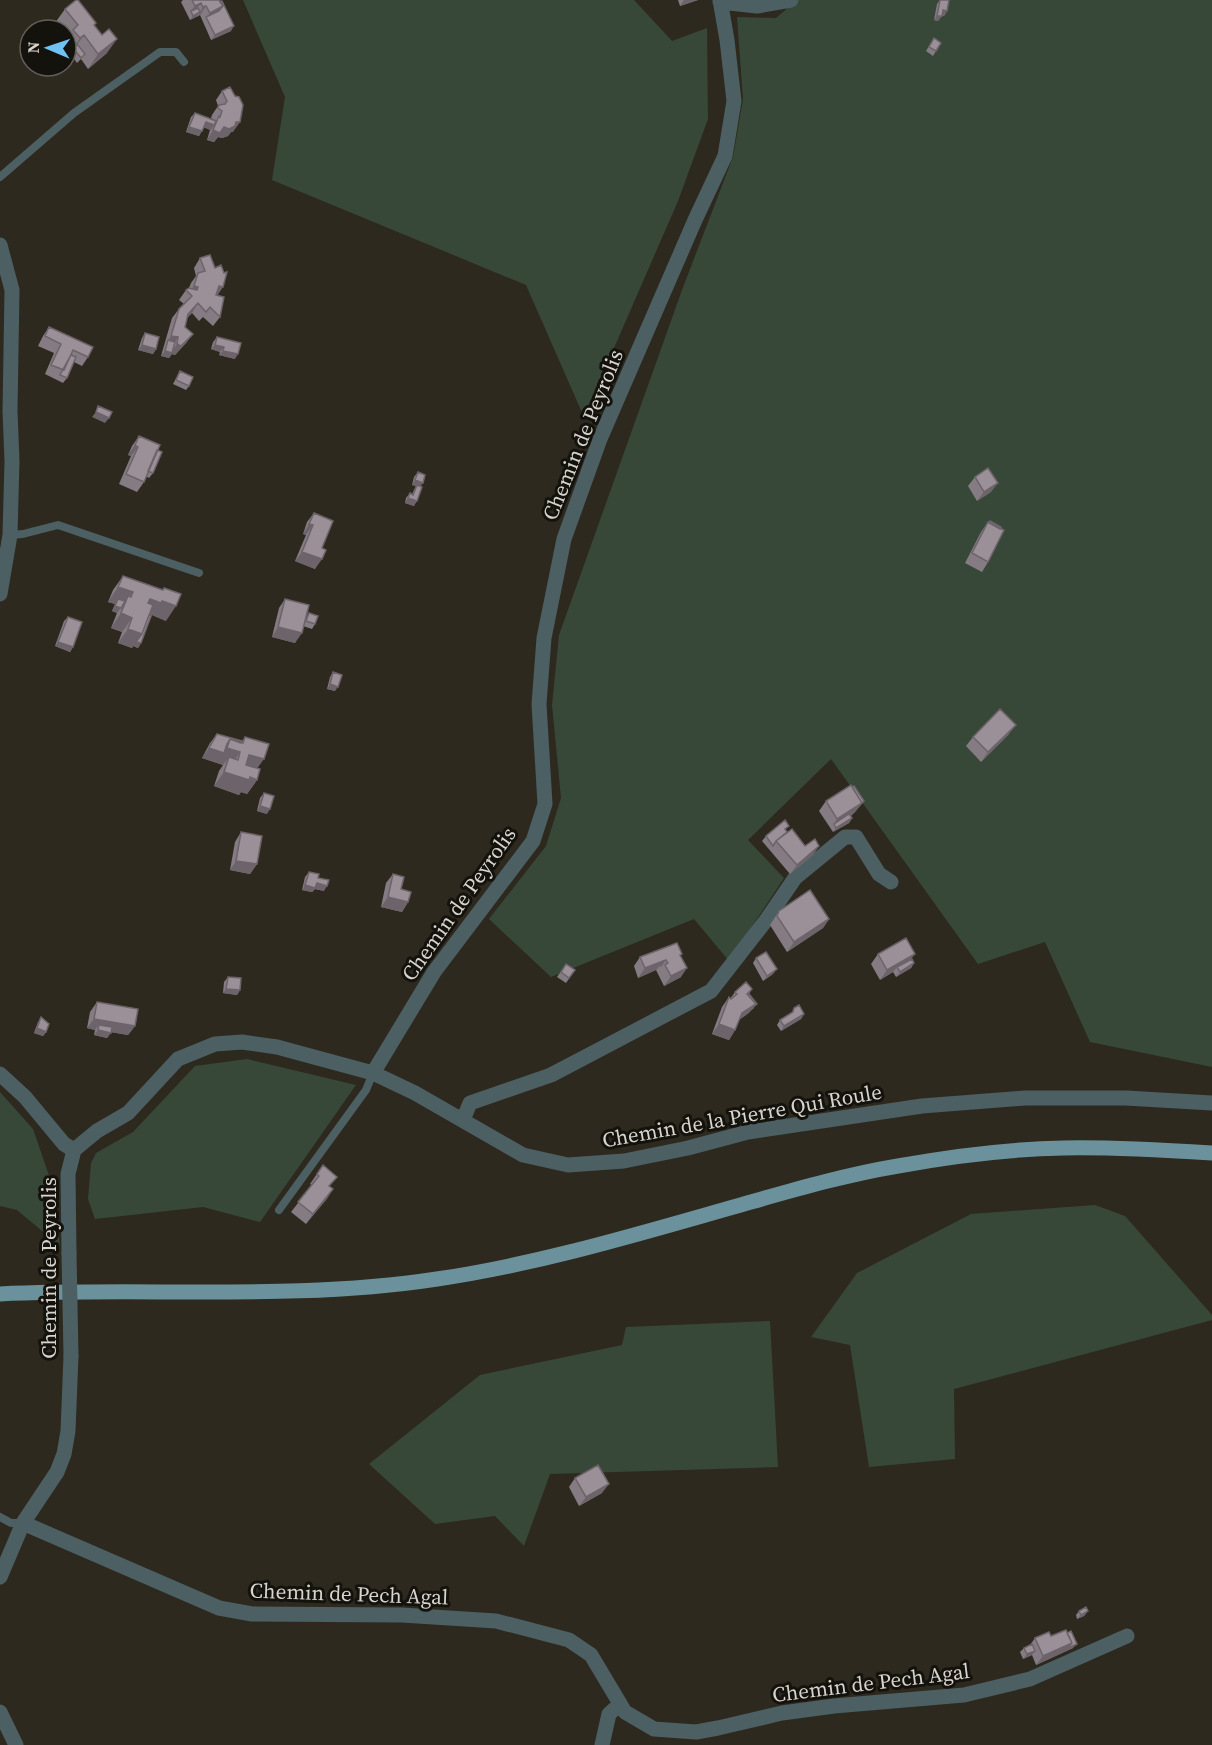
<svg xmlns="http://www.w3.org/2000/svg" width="1212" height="1745" font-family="'Source Serif 4',serif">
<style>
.green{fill:#374839}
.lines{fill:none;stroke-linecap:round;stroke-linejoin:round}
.service{stroke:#4c5f63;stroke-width:8}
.minor{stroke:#4c5f63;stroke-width:15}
.primary{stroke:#6b929c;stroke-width:15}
.minor-bridge{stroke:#4c5f63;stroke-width:15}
.wall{fill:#857b83}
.shaded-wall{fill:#6c646a}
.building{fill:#9b8f98;stroke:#6c646a;stroke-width:1.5}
.labels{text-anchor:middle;stroke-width:6;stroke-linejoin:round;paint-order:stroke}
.street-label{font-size:21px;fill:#d7d4cd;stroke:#14120d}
</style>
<rect width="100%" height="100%" fill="#2e291e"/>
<!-- green -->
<path class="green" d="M243 0H634L672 41 707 28 708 119 678 201 584 417 526 285 272 180 285 97Z
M797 0H1212V1067L1090 1042 1045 942 978 964 831 759 748 840 784 878 729 961 694 919 551 977 489 919 546 846 561 798 552 705 559 635 682 290 733 157 743 99 737 17 776 18Z
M247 1059 356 1085 260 1222 203 1207 95 1219 88 1199 91 1163 96 1153 133 1132 195 1066Z
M0 1092 33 1129 52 1184 60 1246 17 1210 0 1206Z
M1095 1205 1125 1216 1212 1315V1320L954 1389 955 1459 869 1467 850 1345 811 1337 857 1273 971 1214Z
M770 1321 778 1467 550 1474 524 1546 495 1516 435 1524 369 1464 480 1375 622 1345 626 1327Z"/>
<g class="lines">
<!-- service -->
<path class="service" d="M0 177 74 113 160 52H176L184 62
M10 535 23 534 58 525 199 573
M279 1210 366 1090 373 1073
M0 1517 11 1523H23"/>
<!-- minor -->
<path class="minor" d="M720 2 757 6 791 0
M0 245 12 290 10 411 12 461 10 535 0 594
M373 1073 434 972 533 841 545 804 539 704 544 638 564 539 600 439 695 220 725 156 734 101 727 40 720 0
M0 1074 25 1097 64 1144 74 1150
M463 1120 470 1103 551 1075 711 991 767 919 795 878 845 837H856L879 874 891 882
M69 1253 68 1174 74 1150 97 1131 128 1113 178 1059 215 1044 242 1042 277 1047 373 1073 415 1093 523 1155 568 1165 624 1161 688 1148 748 1132 922 1106 1025 1098H1126L1212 1103
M23 1523 219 1608 252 1614 402 1615 496 1621 569 1640 591 1655 625 1712 654 1729 696 1732 718 1728 782 1713 834 1706 964 1695 1030 1679 1127 1636
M0 1577 23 1523 57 1472 64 1454 68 1431 71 1356
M0 1712 16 1745
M602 1745 609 1714 620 1704"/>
<!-- primary -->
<path class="primary" d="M0 1294C146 1287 293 1301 437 1279 539 1264 638 1234 737 1206 790 1191 844 1175 898 1166 953 1156 1009 1149 1064 1148 1113 1147 1163 1150 1212 1153"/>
<!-- minor-bridge -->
<path class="minor-bridge" d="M69 1253 71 1356"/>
</g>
<!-- wall -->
<path class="wall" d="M183 0H221L220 1 231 31 211 40 200 15 190 20 181 2Z
M678 0H698L680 6Z
M940 0 947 11 944 16H942L938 21 934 20 937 4Z
M65 9 94 25 107 53 88 69 81 59 77 63 66 48V39L67 38 66 37V30H61L55 23Z
M934 38 941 43 933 56 926 51Z
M230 87 233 132H231L228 136 222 138 218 137 214 142 207 140 210 130 204 127 199 136 186 132 191 117 195 113 216 121 211 118 212 115 218 106 216 100 222 91Z
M200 258 217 295 220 317 213 326 203 317 199 321 192 313 187 318 185 327 193 334 186 343 175 355 172 354 169 358 161 356 172 318 179 309 184 304 179 300 186 290 189 288 191 283 196 276 194 268Z
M49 327 88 357 82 366 74 362 67 378 63 383 45 374 54 353 38 346 43 336Z
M145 333 156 349 153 354 138 350 142 338Z
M217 337 235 359 219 355 220 352 211 349 213 342Z
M180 371 189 386 186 390 173 384Z
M139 436 157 450 153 473 149 478 146 476 144 482 137 492 119 484 131 456 128 455 132 446Z
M418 472 420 486 414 506 405 503 406 498 410 493 412 494 416 486 412 485 414 477Z
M975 477 991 492 977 501 968 486Z
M314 513 323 545 315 569 295 561 306 535 303 534 307 522Z
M988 522V562L982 572 965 563 981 532Z
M123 576 166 621 152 615 141 643 138 648 133 646 132 648 118 643 122 632 111 628 117 613 112 611 115 604 108 602 113 590Z
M285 599 305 621 309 613 315 624 312 629 303 626 295 643 272 637 279 608Z
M68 617 73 647 70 652 55 646 64 621Z
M333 672 335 691 327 689 330 677Z
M217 734 242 741 245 737 257 768V780L247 794 241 792 239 795 214 786 219 771 223 765 202 758 210 743Z
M1009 734 981 762 966 746 973 737Z
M264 793 267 814 257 811 260 798Z
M826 801H864L855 812 851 816 852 818 849 823 833 832 819 811Z
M241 832 257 864 250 874 230 870 235 842Z
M766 836 813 855 790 874 762 841Z
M309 872 318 878 324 891 315 889 312 892 302 890 305 877Z
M393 874 408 902 402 912 381 907 386 883Z
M779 911 829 919 823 928 787 952 770 925Z
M878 954 914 963 911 968 896 977 893 972 880 980 871 964Z
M681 955V977L664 986 656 970 638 978 634 966 640 957Z
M756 958 773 974 763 981 753 963Z
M566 964 575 970 566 983 557 977Z
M228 977 240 990 237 995 223 993 224 982Z
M752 989 749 994 754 1008 739 1020 735 1030 729 1040 712 1034 722 1007 729 997 730 999 735 992Z
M97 1002 135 1026 128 1035 111 1032 107 1038 94 1035 95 1030 87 1028 90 1012Z
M794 1008 804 1014 801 1019 781 1031 777 1025 780 1020 791 1014Z
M41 1017 46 1032 43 1036 34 1033 38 1022Z
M323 1165 330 1187 333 1189 306 1224 291 1212 312 1185 310 1184Z
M575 1478 602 1493 579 1506 569 1487Z
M1079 1611H1088L1084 1616 1077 1619 1076 1615Z
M1051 1636 1073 1648 1036 1665 1032 1655 1023 1659 1020 1652 1024 1648 1030 1645 1035 1638Z"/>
<!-- shaded-wall -->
<path class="shaded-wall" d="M684 0H698L680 6Z
M201 3 194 12 191 11 195 6Z
M206 6 200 15 197 17 203 7Z
M223 6 216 16 206 17 210 13Z
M943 10 947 11 944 16 939 15Z
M200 12 196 17 190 20 193 16Z
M937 16H942L938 21 934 20Z
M234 26 231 31 211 40 215 35Z
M84 35 74 49 73 48 80 38Z
M117 39 107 53 88 69 98 54Z
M206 122 214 125 211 130 202 127Z
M236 122H240L233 132H231L228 136 222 138 218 137 214 142 207 140 213 130Z
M189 127 202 131 199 136 186 132Z
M194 286 198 287 192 296 188 293Z
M219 286 223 287 217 296 212 295Z
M198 303 192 313 181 323 188 314Z
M193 334 186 343 175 355 172 354 169 358 161 356 165 351 171 353 177 344Z
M171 336 178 337 172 347 168 340Z
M142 345 156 349 153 354 138 350Z
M215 345 224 347 220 352 211 349Z
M223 351 238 354 235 359 219 355Z
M96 412 109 418 105 423 92 417Z
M135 445 138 447 131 456 128 455Z
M415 480 423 483 420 487 412 485Z
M998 483 991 492 977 501 984 492Z
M408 498 417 501 414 506 405 503Z
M309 524 313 525 306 535 303 534Z
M302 552 322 559 315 569 295 561Z
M118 587 133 592 126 602 128 596 121 606 118 599 115 604 108 602Z
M150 599 162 601 176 606 166 621 152 615 151 617 140 613Z
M115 606 121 608 117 613 112 611Z
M121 613 132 618 122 632 111 628Z
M278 627 302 633 295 643 272 637Z
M128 629 142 634 141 643 138 648 133 646 132 648 118 643Z
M58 642 73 647 70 652 55 646Z
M330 684 338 687 335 691 327 689Z
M1016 725 1009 734 981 762 988 752Z
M209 748 224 753 227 748 240 752 230 767 229 757 223 765 202 758Z
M249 755 264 759 253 774 239 769Z
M224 772 257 780 247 794 241 792 239 795 214 786Z
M864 801 855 812 835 826 834 824 837 819Z
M260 806 270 809 267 814 257 811Z
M852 818 849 823 833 832 836 828Z
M819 846 813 855 790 874 797 865Z
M236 861 257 864 250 874 230 870Z
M317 883 327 886 324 891 315 889 312 892 302 890 305 885Z
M388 897 408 902 402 912 381 907Z
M829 919 823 928 787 952 794 942Z
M915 954 908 963 897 967 893 972 880 980 887 970Z
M666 960 661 967 660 966 656 970 638 978 645 968Z
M914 963 911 968 896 977 900 972Z
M687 968 681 977 664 986 671 976Z
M777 969 773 974 763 981 767 976Z
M226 989 240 990 237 995 223 993Z
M756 1004H757L749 1013 735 1023 742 1013Z
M804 1014 801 1019 781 1031 784 1026Z
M94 1019 135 1026 128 1035 98 1030 99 1025 95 1030 87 1028Z
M719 1024 735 1030 729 1040 712 1034Z
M37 1028 46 1032 43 1036 34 1033Z
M98 1030 111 1033 107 1038 94 1035Z
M333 1189 327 1199 306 1224 313 1214Z
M609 1484 602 1493 579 1506 586 1497Z
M1088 1611 1084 1616 1077 1619 1081 1615Z
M1072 1643 1077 1644 1073 1648 1036 1665 1043 1656Z
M1035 1651 1032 1655 1023 1659 1027 1654Z"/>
<!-- building -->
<path class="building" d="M76 0H78L96 23 94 25 102 35 109 29 117 39 98 54 84 35 80 38 73 30 78 25 65 9Z
M192 0H219L223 6 210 13 206 6 203 7 201 3 195 6Z
M940 0H949L947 11 943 10 942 16H937Z
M222 1 234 26 215 35 206 17 219 11 223 6 220 2Z
M198 8 200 12 193 16 191 11Z
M934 38 941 43 936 51 929 47Z
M77 44 85 54 81 58 73 48Z
M230 87 235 96 239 97 243 105 240 122H236L235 126 229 129 224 127 220 133 213 130 219 116 220 117 222 111 218 108 219 105 225 104 227 101 222 91Z
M195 113 216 121 214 125 206 122 202 131 189 127Z
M210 255 215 268 221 265 224 273 227 272 223 287 219 286 216 295 224 297 220 317 210 307 206 312 198 303 188 314 185 327 193 334 181 346 177 344 178 337 171 336 179 309 192 296 186 290 189 288 197 290 198 287 194 286 198 273 205 271 200 258Z
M49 327 93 347 88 357 73 350 64 370 51 365 61 344 45 336Z
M145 333 159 337 156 349 142 345Z
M217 337 241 343 238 354 223 351 224 347 215 345Z
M168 340 175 342 172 353 165 351Z
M71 355 76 357 67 378 60 375Z
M180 371 193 377 189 386 176 380Z
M98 406 112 412 109 418 96 412Z
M139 436 160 445 144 482 126 474 138 447 135 445Z
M157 450 162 452 153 473 148 471Z
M988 468 998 483 984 492 975 477Z
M418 472 425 475 423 483 415 480Z
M417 485 422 487 417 501 408 498 410 493 413 495Z
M314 513 333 521 322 548 326 550 322 559 302 552 313 525 309 524Z
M990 521 1001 527 1000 529 989 523Z
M988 522 1004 530 988 562 972 553Z
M123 576 163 590 164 588 181 594 176 606 162 601 161 603 150 599 148 603 153 605 142 634 128 629 132 618 121 613 128 596 131 597 133 592 118 587Z
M118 599 125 601 121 608 115 606Z
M285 599 309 605 302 633 278 627Z
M309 613 318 616 315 624 306 621Z
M149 615 151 616 141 643 136 642 142 634Z
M68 617 82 622 73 647 58 642Z
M333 672 342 675 338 687 330 684Z
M1000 709 1016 725 988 752 973 737Z
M217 734 242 741 241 743 230 739 227 744 224 753 209 748Z
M245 737 269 744 264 759 249 755 246 765 260 769 257 780 250 777 249 780 224 772 229 757 238 760 240 752 227 748 230 739 243 743Z
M851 785 862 803 837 819 826 801Z
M854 786 864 801 862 803 852 787Z
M264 793 274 796 270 809 260 806Z
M849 814 852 818 836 828 834 824Z
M785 820 789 826 785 829 787 832 776 841 773 846 766 836Z
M792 829 805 846 815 839 819 846 797 865 776 841Z
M241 832 262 836 257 864 236 861Z
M309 872 319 874 318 878 329 880 327 886 317 883 315 888 305 885Z
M393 874 404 877 401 889 411 892 408 902 388 897Z
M810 890 829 919 794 942 777 916 779 911Z
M906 938 915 954 887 970 878 954Z
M677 943 682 954 680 955 687 968 671 976 665 965 668 963 666 960 645 968 640 957Z
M766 952 777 969 767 976 756 958Z
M912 959 914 963 900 972 897 967Z
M566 964 575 970 569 978 561 972Z
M228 977 241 978 240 990 226 989Z
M746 982 752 989 747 994 756 1004 742 1013 735 1030 719 1024 729 997 731 999 737 994 735 992Z
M749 994 757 1004 752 1008 756 1004 748 995Z
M97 1002 138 1009 135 1026 94 1019Z
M799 1005 804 1014 784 1026 780 1020 793 1012 794 1008Z
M41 1017 49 1024 46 1032 37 1028Z
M99 1025 112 1027 111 1033 98 1030Z
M323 1165 337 1177 329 1186 333 1189 313 1214 298 1202 319 1176 317 1174Z
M598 1465 609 1484 586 1497 575 1478Z
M1086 1607 1088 1611 1081 1615 1079 1611Z
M1066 1630 1072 1643 1043 1656 1035 1638 1049 1632 1051 1636Z
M1071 1631 1077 1644 1068 1648 1072 1643 1067 1633Z
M1032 1644 1035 1651 1027 1654 1024 1648Z"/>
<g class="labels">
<!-- street labels -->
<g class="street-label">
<text transform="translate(583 435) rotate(-68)" y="7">Chemin de Peyrolis</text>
<text transform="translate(459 904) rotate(-55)" y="7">Chemin de Peyrolis</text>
<text transform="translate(742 1116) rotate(-10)" y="7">Chemin de la Pierre Qui Roule</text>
<text transform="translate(49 1268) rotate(-90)" y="7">Chemin de Peyrolis</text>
<text transform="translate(349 1594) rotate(2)" y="7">Chemin de Pech Agal</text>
<text transform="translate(871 1683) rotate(-7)" y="7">Chemin de Pech Agal</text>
</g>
</g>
<!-- north arrow -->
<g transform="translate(48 48) rotate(272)"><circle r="28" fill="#14120d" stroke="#62605a" stroke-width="1.5"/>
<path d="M0-4.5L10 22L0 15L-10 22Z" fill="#6fc2f4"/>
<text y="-9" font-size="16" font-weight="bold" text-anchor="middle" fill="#d7d4cd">N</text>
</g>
</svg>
